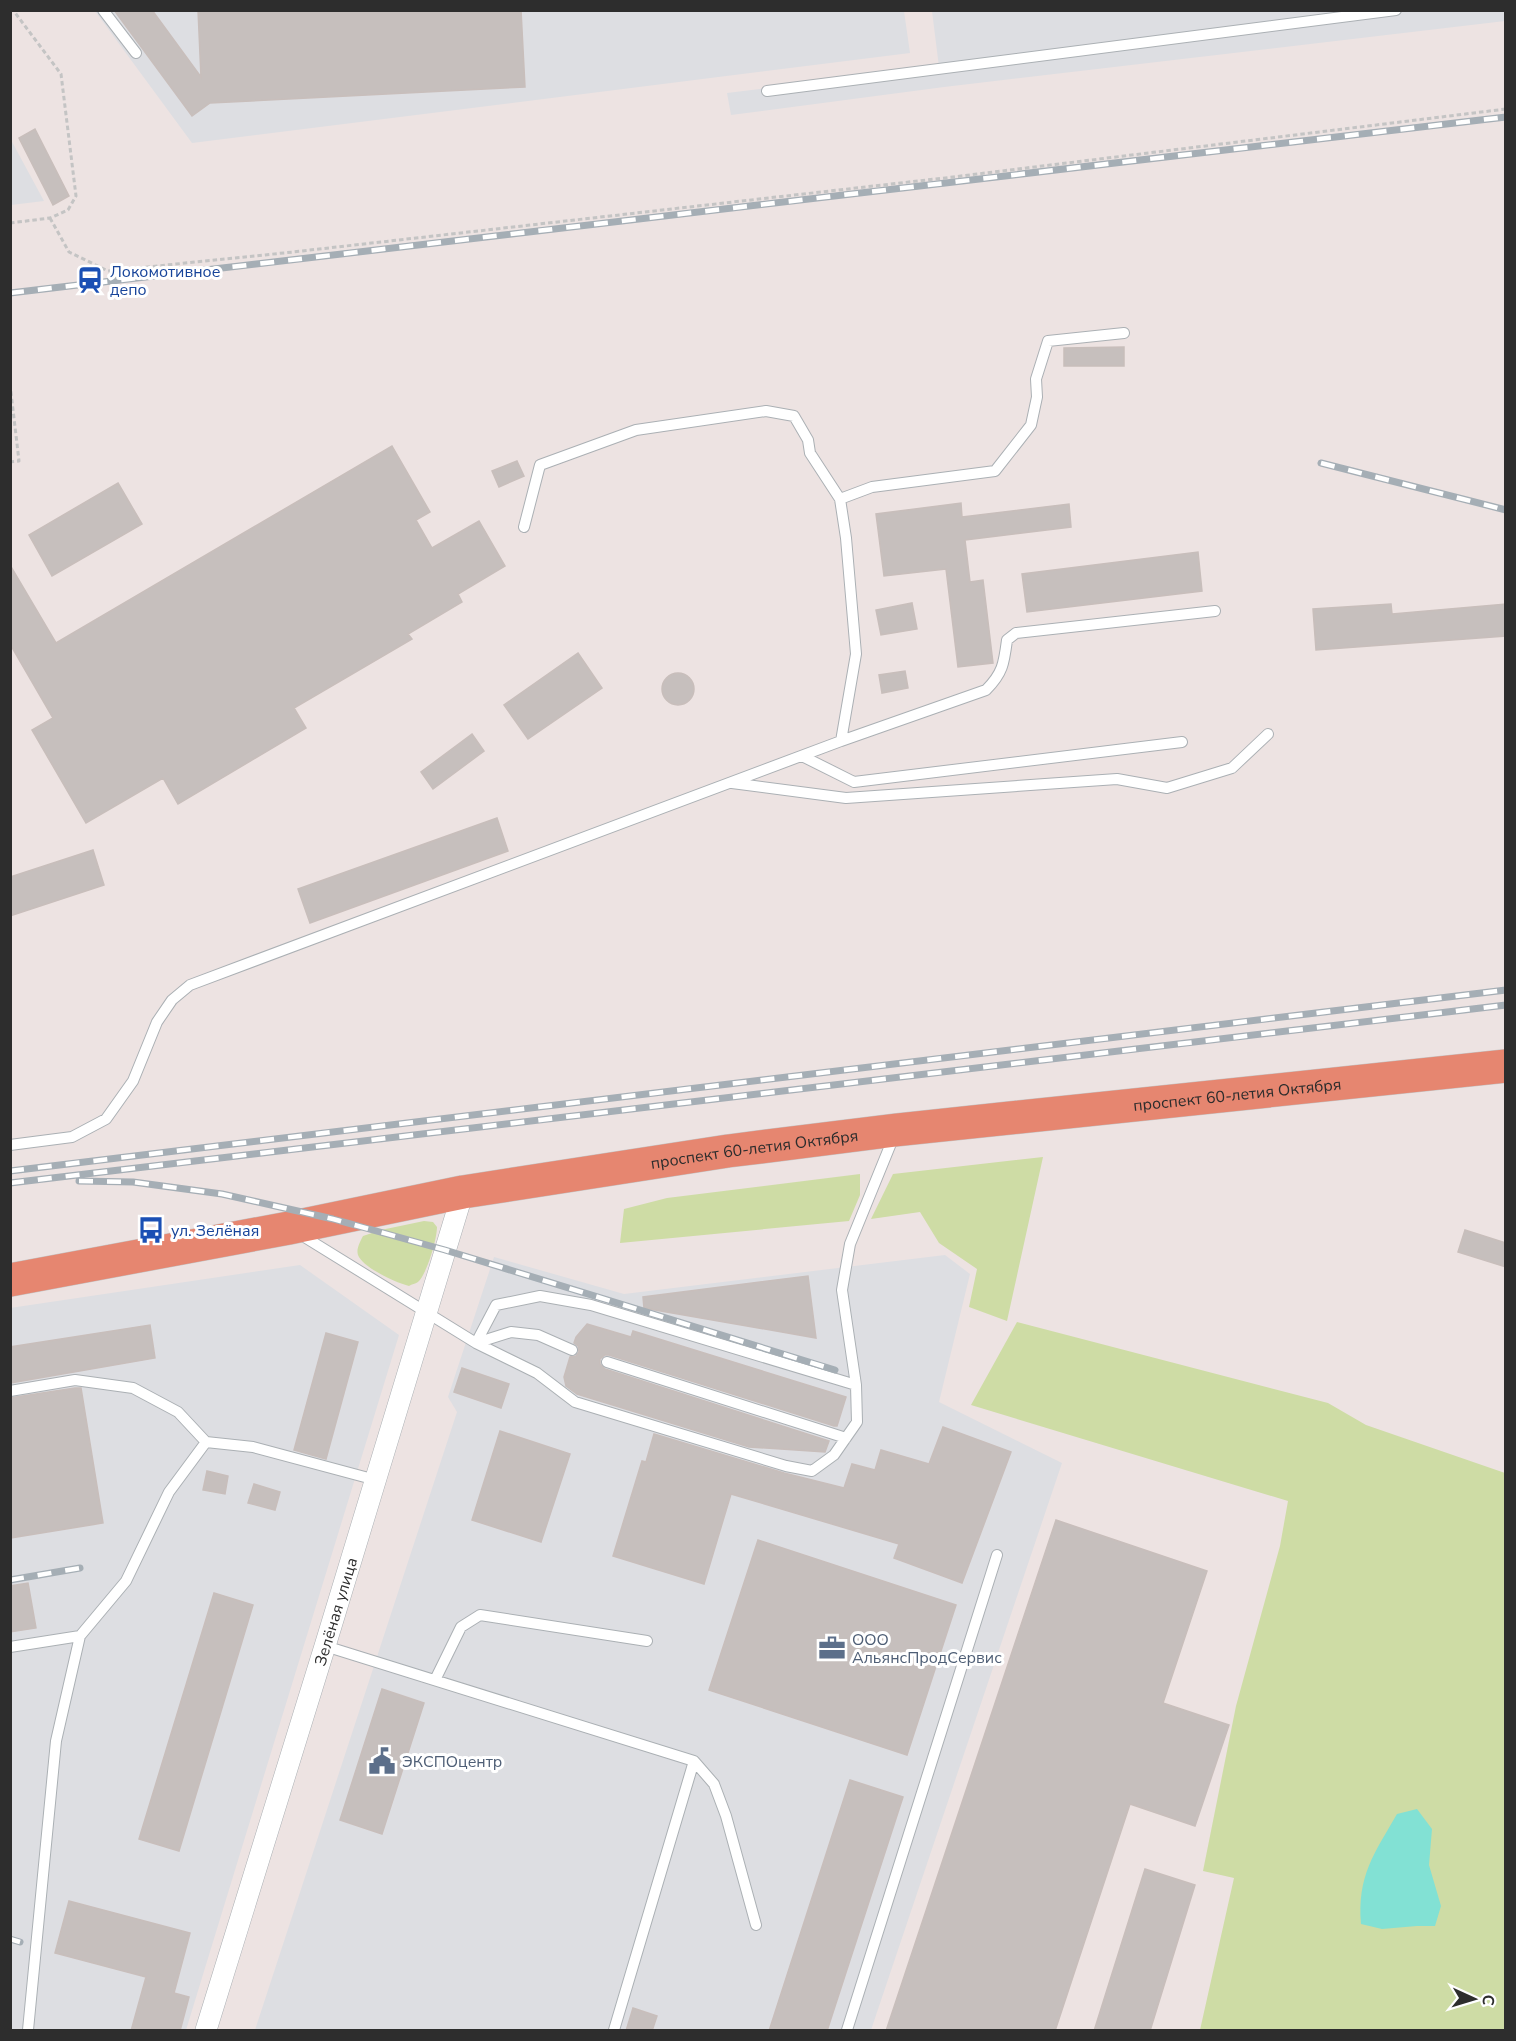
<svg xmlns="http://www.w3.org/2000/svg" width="1516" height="2041" font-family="'Nunito Sans',sans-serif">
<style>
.industrial{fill:#dddee2}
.green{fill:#cedca5}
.water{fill:#82e1d4}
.building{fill:#c6bfbd;stroke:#c8bebb;stroke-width:1.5}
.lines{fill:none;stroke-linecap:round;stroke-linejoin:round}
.service-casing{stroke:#abb0b4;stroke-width:12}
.minor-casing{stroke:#abb0b4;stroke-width:22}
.trunk-casing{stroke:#c4c4c4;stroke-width:34}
.path{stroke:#c4c4c4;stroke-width:3;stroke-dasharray:4.5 3;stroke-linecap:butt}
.service{stroke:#fff;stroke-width:10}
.minor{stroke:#fff;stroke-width:21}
.trunk{stroke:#e68670;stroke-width:33}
.rail-casing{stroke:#a5aeb5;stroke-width:7}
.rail{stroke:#fff;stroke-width:4.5;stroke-dasharray:14;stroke-linecap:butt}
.labels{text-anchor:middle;stroke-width:6;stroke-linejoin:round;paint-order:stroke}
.transit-label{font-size:16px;fill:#164399;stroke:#fff;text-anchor:start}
.street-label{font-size:16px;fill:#2d2d2d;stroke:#fff}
.service-label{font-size:16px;fill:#4e5e75;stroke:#fff;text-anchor:start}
</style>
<rect width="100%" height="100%" fill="#ede3e2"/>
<!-- industrial -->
<path class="industrial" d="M95 11H904L910 53 192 143Z
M932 11H1505V21L944 87 731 115 727 93 939 67Z
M10 140H11L44 201 11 205Z
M945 1255 970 1274 939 1402 1062 1463 871 2030H255L457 1412 448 1397 494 1257 624 1294Z
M300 1265 399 1335 186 2030H11L10 1308Z"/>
<!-- green -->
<path class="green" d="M1043 1157 1007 1321 969 1307 977 1269 939 1243 920 1212 871 1219 893 1174Z
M860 1174V1195L849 1221 620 1243 624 1209 667 1198Z
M424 1221 433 1222 437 1227C437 1239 427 1274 418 1282 415 1284 412 1284 409 1286 397 1283 363 1268 358 1255 356 1249 360 1242 363 1236L381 1230Z
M1017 1322 1328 1403 1366 1425 1505 1473V2030H1200L1234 1878 1203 1871 1236 1706 1280 1546 1288 1501 971 1405Z"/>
<!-- water -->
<path class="water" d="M1417 1809 1432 1829 1429 1865 1441 1906 1435 1926H1417L1382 1929 1361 1924C1357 1876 1374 1854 1397 1814Z"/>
<!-- building -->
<path class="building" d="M114 10H152L201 77 198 10H521L525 87 210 103 192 116Z
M35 129 69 196 53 205 19 138Z
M1124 347V366H1064V348Z
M392 446 430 512 416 520 432 548 479 521 505 566 458 594 462 602 408 634 412 639 294 708 306 728 178 804 163 778 86 823 32 730 53 718 10 644V565L56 643Z
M517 461 524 476 499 487 492 471Z
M118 483 142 524 52 576 29 535Z
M961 503 962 517 1069 504 1071 527 965 540 970 582 983 580 993 663 958 667 946 569 884 576 876 514Z
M1198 552 1202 591 1027 612 1022 574Z
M912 603 917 629 881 635 876 610Z
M1391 604 1392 614 1506 604V636L1316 650 1313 609Z
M578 653 602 688 528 739 504 705Z
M905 671 908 688 882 693 879 675Z
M662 689a16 16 0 1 1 32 0a16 16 0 1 1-32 0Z
M472 734 484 751 433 789 421 772Z
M497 818 508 851 310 923 298 889Z
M93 850 104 885 10 916V877Z
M1465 1230 1506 1243V1267L1458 1252Z
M808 1276 816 1338 644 1308 643 1297Z
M587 1324 631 1337 633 1331 846 1397 837 1426H834L609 1355H605L600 1359V1364L605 1369 829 1441 825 1452 749 1447 577 1394 566 1386 564 1377 570 1357 576 1356 579 1352 578 1346 574 1343 576 1337Z
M150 1325 155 1358 10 1383V1347Z
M326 1333 358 1342 326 1459 294 1450Z
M462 1368 509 1384 501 1408 454 1392Z
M75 1388H81L103 1523 10 1538V1398Z
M943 1427 1011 1452 962 1583 894 1558 899 1544 731 1494 704 1584 613 1556 642 1461 646 1462 654 1434 784 1473 844 1488 852 1464 875 1470 881 1450 929 1464Z
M500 1431 570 1454 541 1542 472 1520Z
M207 1471 228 1476 225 1494 203 1490Z
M254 1484 280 1492 275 1510 248 1503Z
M1056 1520 1207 1571 1163 1703 1229 1725 1195 1826 1130 1804 1055 2031H886Z
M758 1540 956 1605 907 1755 709 1690Z
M28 1583 36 1628 10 1632V1586Z
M214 1593 253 1605 179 1851 139 1839Z
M382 1689 424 1703 382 1834 340 1820Z
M850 1780 903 1797 827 2031H769Z
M1145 1869 1195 1885 1150 2031H1094Z
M69 1901 190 1933 174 1993 189 1997 180 2031H131L146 1977 55 1953Z
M633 2008 657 2016 652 2031H626Z"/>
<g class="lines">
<defs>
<path id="service" d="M103 10 136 53
M767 91 1396 10
M840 499 872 487 995 471 1031 425 1037 397 1036 379 1048 341 1124 333
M841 741 986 690C1003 673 1004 663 1007 640L1016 633 1215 611
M802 756 854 782 1182 742
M732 783 846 798 1117 779 1167 788 1232 768 1268 734
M10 1145 72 1137 106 1119 133 1081 157 1022 172 1000 190 985 841 741 856 654 846 538 840 499 810 453 808 440 794 416 766 411 636 430 540 465 524 527
M298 1233 476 1343 537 1373 575 1402 786 1466 812 1471 834 1455 857 1422 856 1385 842 1290 850 1244 894 1136
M476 1343 496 1305 540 1296 591 1305 856 1385
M476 1343 511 1332 538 1335 572 1350
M607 1362 846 1438
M10 1391 75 1380 133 1388 178 1412 206 1442
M325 1646 694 1761 714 1784 726 1816 756 1925
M10 1647 80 1636
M435 1680 461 1627 480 1615 647 1641
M28 2030 56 1741 80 1636 126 1581 169 1492 206 1442 253 1447 376 1480
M614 2030 694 1761
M847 2030 997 1555"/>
<g id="minor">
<path id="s1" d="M206 2030 325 1646 463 1192"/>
</g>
<g id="trunk">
<path id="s2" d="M10 1280 289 1228 463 1192 728 1151 896 1130 1506 1066"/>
</g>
</defs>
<!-- service casing -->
<use href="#service" class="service-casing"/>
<!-- minor casing -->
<use href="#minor" class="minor-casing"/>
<!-- trunk casing -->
<use href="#trunk" class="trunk-casing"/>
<!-- path -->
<path class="path" d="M50 218 69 252 108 271 293 252 953 177 1506 109
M10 223 50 218 68 210 76 196 61 74 13 10
M10 384 19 461 10 462"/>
<!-- service -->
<use href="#service" class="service"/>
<!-- minor -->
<use href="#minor" class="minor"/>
<!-- trunk -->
<use href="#trunk" class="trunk"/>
<defs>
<path id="rail" d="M10 293 1506 117
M1321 463 1506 510
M10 1171 1506 990
M79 1181 133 1182 222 1194 333 1219 445 1250 835 1370
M10 1183 1506 1005
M10 1580 80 1568
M10 1939 20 1942"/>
</defs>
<!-- rail casing -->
<use href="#rail" class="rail-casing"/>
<!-- rail -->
<use href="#rail" class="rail"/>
</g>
<!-- icons -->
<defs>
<symbol id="station-bare" viewBox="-9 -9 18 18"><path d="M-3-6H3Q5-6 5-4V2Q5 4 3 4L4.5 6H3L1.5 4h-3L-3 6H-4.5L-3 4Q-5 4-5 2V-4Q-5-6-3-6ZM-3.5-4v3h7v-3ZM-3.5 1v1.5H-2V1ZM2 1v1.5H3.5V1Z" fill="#1a4fb4" stroke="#fff" stroke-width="2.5" paint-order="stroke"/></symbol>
<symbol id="bus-bare" viewBox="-9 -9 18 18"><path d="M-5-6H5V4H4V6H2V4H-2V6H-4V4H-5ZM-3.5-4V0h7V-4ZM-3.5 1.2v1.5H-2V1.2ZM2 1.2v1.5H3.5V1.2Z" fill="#1a4fb4" stroke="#fff" stroke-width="2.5" paint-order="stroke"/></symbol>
<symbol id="office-bare" viewBox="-9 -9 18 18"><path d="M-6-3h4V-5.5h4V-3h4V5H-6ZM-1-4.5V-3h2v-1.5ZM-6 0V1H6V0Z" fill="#5c6f8a" stroke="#fff" stroke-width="2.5" paint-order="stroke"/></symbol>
<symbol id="civic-bare" viewBox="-9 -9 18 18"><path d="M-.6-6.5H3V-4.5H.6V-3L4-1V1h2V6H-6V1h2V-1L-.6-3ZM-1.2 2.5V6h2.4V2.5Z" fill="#5c6f8a" stroke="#fff" stroke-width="2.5" paint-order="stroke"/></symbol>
</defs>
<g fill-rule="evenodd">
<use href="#station-bare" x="71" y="261" width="38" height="38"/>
<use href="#bus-bare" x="132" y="1211" width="38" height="38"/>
<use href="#office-bare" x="813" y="1629" width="38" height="38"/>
<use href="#civic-bare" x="363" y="1742" width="38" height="38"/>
</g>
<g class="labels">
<!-- transit labels -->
<g class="transit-label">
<text x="110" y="277">Локомотивное<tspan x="110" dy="18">депо</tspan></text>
<text x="171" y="1236">ул. Зелёная</text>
</g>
<!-- street labels -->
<g class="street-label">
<text dy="6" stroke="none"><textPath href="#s2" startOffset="1242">проспект 60-летия Октября</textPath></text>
<text dy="6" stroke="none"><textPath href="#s2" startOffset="756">проспект 60-летия Октября</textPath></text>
<text dy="6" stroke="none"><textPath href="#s1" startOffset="438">Зелёная улица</textPath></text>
</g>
<!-- service labels -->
<g class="service-label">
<text x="852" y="1645">ООО<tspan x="852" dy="18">АльянсПродСервис</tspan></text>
<text x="402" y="1767">ЭКСПОцентр</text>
</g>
</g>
<!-- border -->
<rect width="1516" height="2041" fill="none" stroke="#2d2d2d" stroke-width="24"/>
<!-- north arrow -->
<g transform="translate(1474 1999) rotate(94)" stroke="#ffffff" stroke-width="4.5" paint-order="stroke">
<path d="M0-4.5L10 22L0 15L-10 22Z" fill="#2d2d2d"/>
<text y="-9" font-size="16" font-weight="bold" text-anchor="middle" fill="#2d2d2d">С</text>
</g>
</svg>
